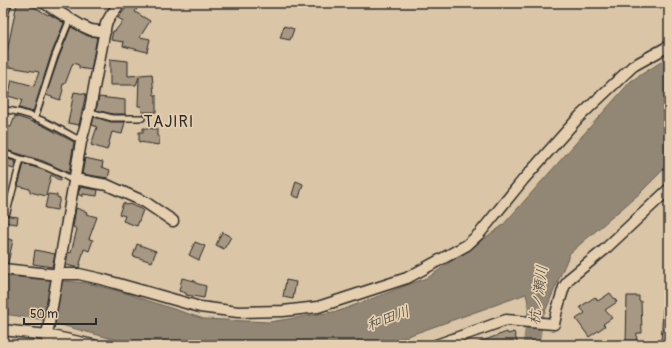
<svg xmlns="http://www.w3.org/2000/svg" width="672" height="348" font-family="Pangolin,'Klee One',sans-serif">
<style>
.water{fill:#928674;stroke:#696257}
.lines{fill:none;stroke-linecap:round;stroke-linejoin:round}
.river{stroke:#928674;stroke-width:17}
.building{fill:#a69882;stroke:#2b2b2b}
.service-casing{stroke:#2b2b2b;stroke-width:8}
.minor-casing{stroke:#2b2b2b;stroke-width:13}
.service{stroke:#e5cfae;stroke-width:5}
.minor{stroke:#e5cfae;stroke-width:10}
.labels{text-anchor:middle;stroke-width:3.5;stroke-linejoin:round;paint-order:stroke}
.water-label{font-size:15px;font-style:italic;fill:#45423d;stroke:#e5cfae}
.quarter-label{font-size:16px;letter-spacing:1px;fill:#2b2b2b;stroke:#e5cfae}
</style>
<rect width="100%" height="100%" fill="#dac5a6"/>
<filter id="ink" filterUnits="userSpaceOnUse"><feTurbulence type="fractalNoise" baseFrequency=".025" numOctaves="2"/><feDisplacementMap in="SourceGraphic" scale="8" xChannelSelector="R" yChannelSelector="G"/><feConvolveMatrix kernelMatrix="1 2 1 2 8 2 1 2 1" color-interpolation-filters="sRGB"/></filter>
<g filter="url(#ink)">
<!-- water -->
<path class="water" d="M669 57V164L639 194 570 253 544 314 530 312 526 294 388 343 378 345H135L39 319 3 314V276L87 283 122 292 204 319 269 322 339 311 429 277 502 226 631 81Z"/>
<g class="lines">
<!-- river -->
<path class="river" d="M531 345 539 290"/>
</g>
<!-- building -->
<path class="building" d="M17 3H27L48 15 49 14 64 23 51 55 33 112 19 108 22 100 8 96 12 80 34 86 39 72 4 66Z
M130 3H140L135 12 150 21 140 37 150 39 147 52 123 46 124 42 111 40 113 31H115L123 21 118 18Z
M284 26 294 29 290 40 280 38Z
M71 27 88 36 97 37 91 70 79 68V65L73 63 65 84H63L62 89 63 90 60 100 46 95 59 57Z
M110 59 128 61V76L152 74 154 95H156V112H142L141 106H138L139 77 136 85H110Z
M74 92 86 94 79 125 68 123Z
M99 97 125 100V114H113L96 110Z
M15 116 42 125 74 142 69 173 43 161 3 149V126L11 127Z
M94 117 111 122H125L122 134 112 132 107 150 91 145 97 127 92 125Z
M143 128 157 129V136H159V145L139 142V132H143Z
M3 157 16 162 14 169 3 166Z
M85 158 103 162 102 167 110 170 108 178 82 174Z
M24 164 47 171 61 178 60 181 51 175 46 196 30 192V189L18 186Z
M296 181 303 184 299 198 292 195Z
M80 187 98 190 97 196 83 194V197L78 194Z
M48 194 57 195V197L60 198 57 210 45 208Z
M123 203 128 205 129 204 143 210 137 226 123 221 125 216 119 214Z
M76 208 87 212 86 214 97 217 89 239 93 240 89 251 84 249 79 268 66 265 68 252 71 253 77 229 73 227Z
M3 215 18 217 17 224 3 222Z
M222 232 231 237 224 249 216 245Z
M3 238 13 240 8 263H3Z
M195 242 205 246 199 260 189 255Z
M137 244 156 251 152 262 133 256Z
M35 250 55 254 52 267 33 264Z
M182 278 195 281V283L206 286 204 298 186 295V293L179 291Z
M286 280 296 282 293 299 283 297Z
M610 293 617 302 605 310 612 318 603 324 605 326 589 337 576 319 585 313 580 307 595 297 598 301Z
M627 296H639V301H641L642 333H637L636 345H626Z
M663 309H669V343L661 342Z
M507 332 508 334 514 332 518 345H474V344Z"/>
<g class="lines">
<defs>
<path id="service" d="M3 20 9 3
M3 110C30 111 58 128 81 141
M90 112 112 118H142
M35 118 55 56 70 19
M3 153 21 159
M3 211 7 212 21 159C41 164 56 170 74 181"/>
<path id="minor" d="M44 3 82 26 91 30 105 32
M75 179 107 185 145 202 173 221
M3 269 50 274H79L101 279 200 307 238 312 283 311 318 307 407 278 467 245 480 233 523 180 579 117 633 66 669 46
M3 330 47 335 93 345
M49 345 47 335 81 142 90 109 106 24 111 15 120 3
M436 345 506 320 554 324 557 310 564 287 570 278 604 250 669 189"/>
</defs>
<!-- service casing -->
<use href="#service" class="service-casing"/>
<!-- minor casing -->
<use href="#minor" class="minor-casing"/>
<!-- service -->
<use href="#service" class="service"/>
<!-- minor -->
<use href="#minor" class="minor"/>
</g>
</g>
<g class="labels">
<!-- water labels -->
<g class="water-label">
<text transform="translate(538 295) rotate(-82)" y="5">杭ノ瀬川</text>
<text transform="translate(388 318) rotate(-20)" y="5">和田川</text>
</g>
<!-- quarter labels -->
<g class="quarter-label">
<text x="169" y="127">TAJIRI</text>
</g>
</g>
<!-- margin -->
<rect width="672" height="348" fill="none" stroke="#e5cfae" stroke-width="16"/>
<rect x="8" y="8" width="656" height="332" fill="none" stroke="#2b2b2b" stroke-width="1.5" filter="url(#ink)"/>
<!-- scale -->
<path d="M24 318v6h72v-6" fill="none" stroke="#2b2b2b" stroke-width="2"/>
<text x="30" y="318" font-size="12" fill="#2b2b2b" stroke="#e5cfae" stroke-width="3" paint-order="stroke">50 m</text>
</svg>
